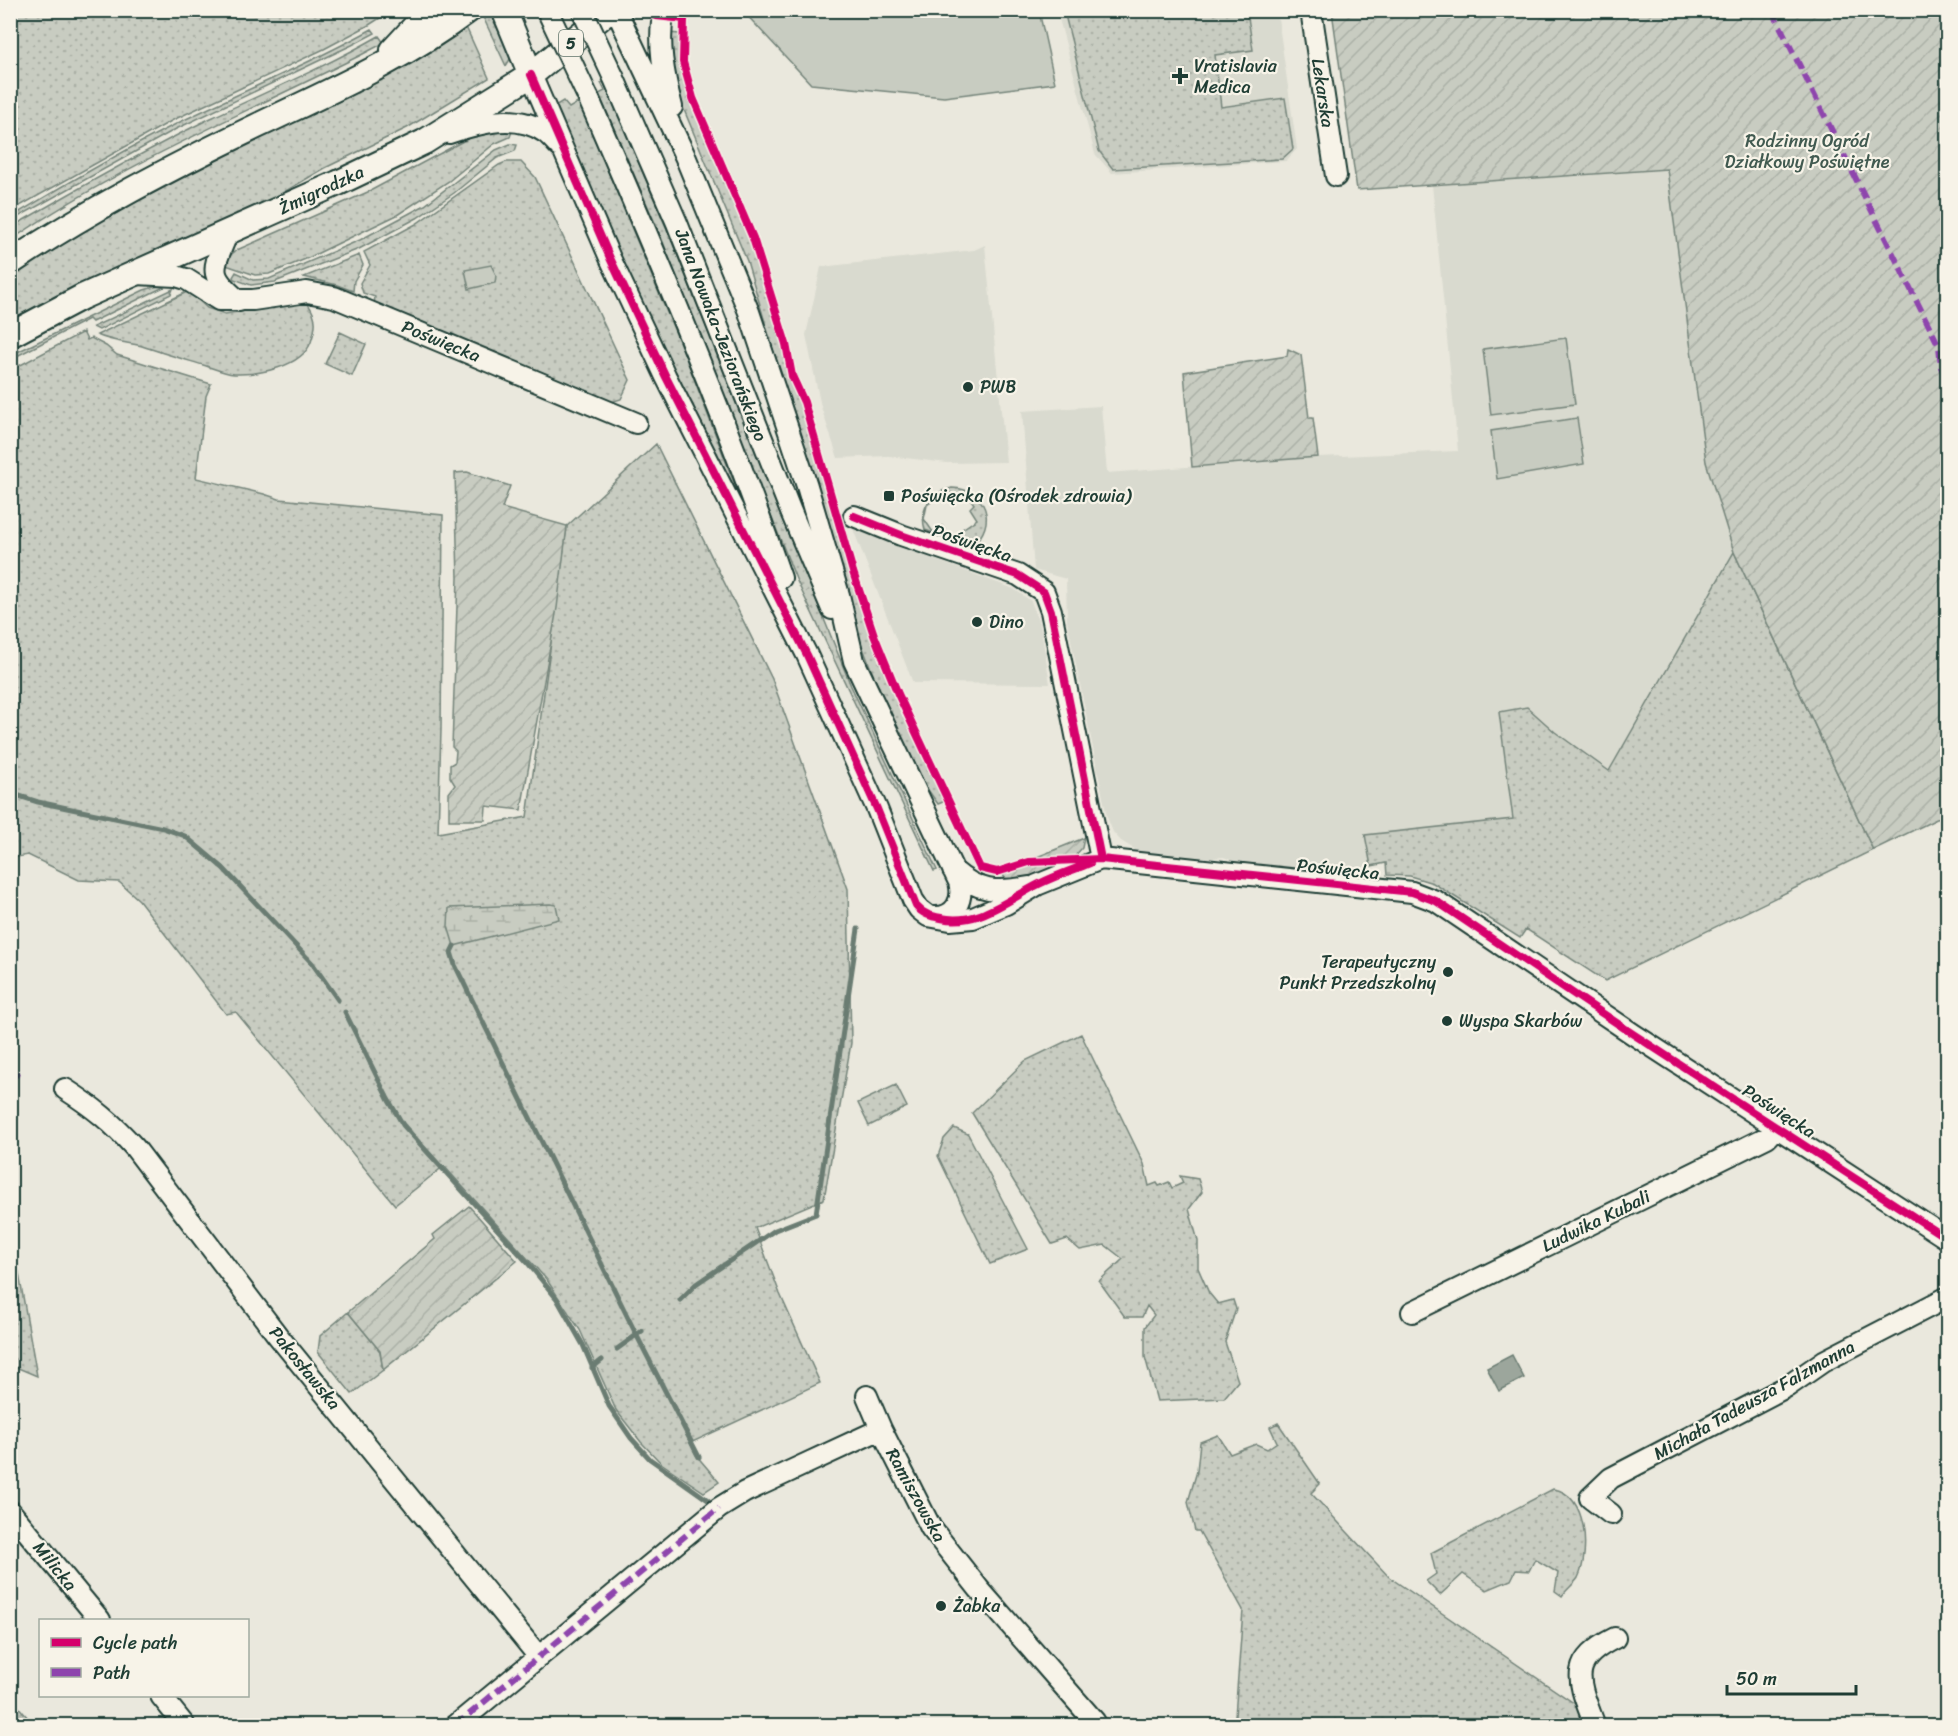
<svg xmlns="http://www.w3.org/2000/svg" width="1958" height="1736" font-family="Sriracha,sans-serif">
<style>
.built{fill:#d9dacf}
.grass{fill:url(#grass-dots);stroke:#74847a;stroke-width:1.5}
.wetland{fill:url(#wetland-marsh);stroke:#74847a;stroke-width:1.5}
.garden{fill:url(#garden-furrows);stroke:#74847a;stroke-width:1.5}
.pitch{fill:#c8ccc1;stroke:#74847a;stroke-width:1.5}
.water{fill:#9ca69c;stroke:#6a7c72;stroke-width:1.5}
.lines{fill:none;stroke-linecap:round;stroke-linejoin:round}
.stream{stroke:#6a7c72;stroke-width:5}
.minor-casing{stroke:#1f3d34;stroke-width:24}
.major-casing{stroke:#1f3d34;stroke-width:28}
.minor{stroke:#f7f3e8;stroke-width:20}
.major{stroke:#f7f3e8;stroke-width:24}
.minor-bridge-casing{stroke:#1f3d34;stroke-width:24;stroke-linecap:butt}
.minor-bridge{stroke:#f7f3e8;stroke-width:20}
.quiet{stroke:#8e44ad;stroke-width:6;stroke-dasharray:12 6;stroke-linecap:butt}
.cycleway-casing{stroke:#f7f3e8;stroke-width:11}
.cycleway{stroke:#d6006c;stroke-width:8}
.poi-dot{fill:#1f3d34;stroke:#f7f3e8;stroke-width:2}
.labels{text-anchor:middle;stroke-width:4.5;stroke-linejoin:round;paint-order:stroke}
.shield{fill:#f7f3e8;stroke:#60746a;stroke-width:1.5}
.shield-label{font-size:16px;font-weight:bold;fill:#1f3d34}
.poi-label{font-size:18px;fill:#1f3d34;stroke:#f7f3e8;text-anchor:start}
.street-label{font-size:18px;fill:#1f3d34;stroke:#f7f3e8}
.park-label{font-size:18px;fill:#415a50;stroke:#f7f3e8}
</style>
<defs>
<pattern id="grass-dots" width="8" height="8" patternUnits="userSpaceOnUse" patternTransform="scale(1.5)"><rect width="8" height="8" fill="#c8ccc1"/><path d="M2 2h.1M6 6h.1" fill="none" stroke="#abb0a6" stroke-width="1.8" stroke-linecap="round"/></pattern>
<pattern id="wetland-marsh" width="20" height="14" patternUnits="userSpaceOnUse" patternTransform="scale(1.5)"><rect width="20" height="14" fill="#c8ccc1"/><path d="M1 5h8M5 5V1M11 12h8M15 12V8" fill="none" stroke="#abb0a6"/></pattern>
<pattern id="garden-furrows" width="10" height="10" patternUnits="userSpaceOnUse" patternTransform="scale(1.5)"><rect width="10" height="10" fill="#c8ccc1"/><path d="M-1 1l2-2M0 10L10 0M9 11l2-2" fill="none" stroke="#abb0a6"/></pattern>
</defs>
<rect width="100%" height="100%" fill="#eae8dd"/>
<filter id="ink" filterUnits="userSpaceOnUse"><feTurbulence type="fractalNoise" baseFrequency=".0167" numOctaves="2"/><feDisplacementMap in="SourceGraphic" scale="12" xChannelSelector="R" yChannelSelector="G"/><feConvolveMatrix kernelMatrix="1 2 1 2 8 2 1 2 1" color-interpolation-filters="sRGB"/></filter>
<g filter="url(#ink)">
<!-- built -->
<path class="built" d="M1057 11H1277L1297 149 1286 161 1112 173 1095 154Z
M1667 169 1706 462 1734 552 1873 850 1605 981 1526 929 1520 938 1433 883 1410 876 1387 875 1386 863 1360 869 1359 872 1288 867 1235 862 1224 857 1201 859 1139 852 1121 841 1113 832 1107 817 1067 621 1066 579 1034 570 1022 411 1101 406 1107 473 1318 457 1458 451 1432 185Z
M985 245 1006 462 947 463 889 456 838 458 821 407 806 335 821 267 974 250Z
M853 529 1014 589 1031 601 1041 628 1050 684 913 683Z"/>
<!-- grass -->
<path class="grass" d="M11 10H391V11L369 25 324 49 173 120 11 211Z
M1064 11H1247L1253 50 1215 55 1221 107 1285 98 1293 149 1282 159 1113 169 1099 151Z
M490 14 512 56 506 66 483 17Z
M466 27 489 78 407 128 325 168 262 205 11 322V277L81 232 175 178 390 75Z
M372 29 375 33 352 45 176 129 11 221V217C65 185 118 153 174 125 240 92 308 65 372 29Z
M668 33 680 34V58L688 92 731 191 757 257 781 337 787 373 799 399 853 583 875 647 902 711 945 801 938 804 916 773 883 700 853 622 747 261 677 93Z
M379 36 384 43 361 55C243 114 120 165 11 240L10 228C77 189 142 152 211 118 268 91 325 67 379 36Z
M604 82 666 227 851 686 937 870 934 871 796 579 659 232 599 94 605 91 601 83Z
M563 101 569 108 579 102 686 358 748 519 668 365 550 109Z
M513 128 510 137 494 144 449 181 397 215 308 258 269 274 255 275 226 265 229 256 237 250 370 191 480 132Z
M510 144 517 145 515 151 497 158 454 193 417 218 359 249 275 282 251 285 234 279 233 277 236 272 253 280 269 279 360 240 425 205 496 150Z
M506 162H521L535 177 630 380 621 399 608 403 374 304 375 297 363 293 360 283 370 265 364 252 416 224 499 165Z
M359 255 363 265 354 281 353 291 337 285 304 277Z
M168 283H172L92 322 89 319 11 359V355L144 290Z
M173 289 171 294 99 330 93 327Z
M189 291 207 308 225 314 301 302 308 304C318 318 316 327 311 342 302 367 258 375 234 374 224 373 213 368 203 365 183 359 162 353 142 346 127 342 112 342 97 335Z
M83 332 87 340 91 338 106 346 117 355 211 384 206 396 196 478 264 494 279 499 443 515 441 730 438 833 527 817 567 526 656 444 772 679 848 889 851 1043 824 1199 755 1228 780 1294 820 1383 690 1443 696 1455 719 1482 704 1492 661 1463 641 1442 616 1410 580 1330 547 1280 444 1166 395 1205 236 1012 226 1014 139 900 119 882 79 880 28 855 11 858V370Z
M340 332 366 344 352 376 325 364Z
M952 488C987 489 998 524 972 546L958 541 961 530 977 519 970 508 974 504 967 494 957 500 948 490 927 505 924 519 933 532 942 526 945 530 942 536 925 530C919 508 930 493 952 488Z
M1734 552 1873 850 1605 981 1526 929 1520 938 1433 883 1410 876 1387 875 1386 863 1371 866 1365 835 1513 819 1499 712 1527 707 1555 732 1609 771Z
M1081 1034 1144 1164 1149 1186 1157 1183 1159 1186 1169 1182 1172 1188 1183 1183 1180 1176 1198 1179 1202 1192 1189 1209 1198 1241V1268L1209 1293 1218 1304 1233 1300 1236 1309 1225 1342 1238 1381 1224 1398 1157 1401 1145 1357V1327L1154 1315 1147 1306 1142 1317H1125L1099 1281 1123 1259 1105 1245 1080 1250 1067 1239 1052 1244 972 1113 1025 1061Z
M896 1085 907 1107 869 1126 858 1103Z
M954 1128 968 1134 1028 1249 990 1264 938 1156 944 1139Z
M10 1251H15L37 1376 11 1365Z
M348 1312 380 1351 383 1370 352 1394 318 1352 320 1336Z
M1278 1423 1320 1484 1311 1493 1389 1577 1578 1706 1585 1725H1227L1235 1716 1243 1610 1199 1531H1195L1188 1502 1197 1471 1200 1442 1218 1435 1230 1454 1256 1444 1267 1449 1277 1442 1270 1427Z
M1553 1489C1588 1493 1590 1554 1578 1578 1574 1584 1566 1590 1562 1596L1555 1591 1558 1573 1535 1559 1529 1571 1516 1570 1511 1580 1487 1590 1463 1574 1440 1595 1426 1581 1436 1574 1431 1553Z
M11 1698 34 1725H11Z"/>
<!-- wetland -->
<path class="wetland" d="M550 904 556 905 559 919 454 946 448 926 449 908Z"/>
<!-- garden -->
<path class="garden" d="M1332 11H1947L1948 356 1945 358 1948 364 1947 814 1873 850 1734 552 1706 462 1667 169 1357 190Z
M1288 349 1301 355 1309 418H1313L1318 457 1192 467 1184 372 1287 356Z
M467 472 510 486 502 508 567 526 557 608 521 810 486 806 485 820H449V793L455 785 450 777V765L455 762 456 751 452 747 458 578 455 473Z
M1084 838 1082 848 1073 858 1032 859Z
M1029 864H1063L1034 877 1008 883 1003 875Z
M469 1206 517 1261 383 1370 380 1351 348 1312 435 1239 433 1235Z"/>
<!-- pitch -->
<path class="pitch" d="M743 11H1039L1055 83 944 97 811 84Z
M491 265 496 275 495 283 469 289 465 270Z
M1566 338 1575 404 1491 415 1483 349Z
M1577 418 1584 464 1497 479 1491 431Z"/>
<!-- water -->
<path class="water" d="M1512 1355 1524 1378 1499 1391 1487 1368Z"/>
<g class="lines">
<!-- stream -->
<path class="stream" d="M10 793 38 802 163 828 185 836 223 868 312 963 338 1000
M454 946 451 952 455 965 636 1334 699 1457
M345 1012 388 1099 403 1125 527 1262 557 1299 583 1345 609 1406 631 1438 650 1459 708 1500
M680 1300 696 1284 775 1230 816 1214 858 929
M617 1349 642 1331
M592 1368 602 1360"/>
<defs>
<path id="minor" d="M616 10 685 156 749 312 807 486 839 595 854 661 959 882C964 900 955 918 934 917
M664 10C657 42 664 76 672 107
M1311 10 1336 176
M531 75 610 258 666 377 807 655 877 809 913 900 919 909 928 916 950 920 973 918 1006 904 1037 885 1101 859 1412 892 1436 901 1633 1034 1948 1239
M613 76 677 223 791 512 832 609
M588 97C657 256 725 415 781 578
M449 133C480 123 517 112 546 133 551 137 556 143 560 147
M228 232C213 270 206 273 239 301
M136 274 176 276 186 279 219 300H253L307 292 334 297 636 423
M854 516 901 535 1018 575 1044 592 1051 611 1101 859
M953 870C978 892 996 893 1029 887
M65 1089C93 1107 113 1123 135 1148L278 1336 539 1657
M1412 1312 1767 1137 1776 1127
M867 1396 881 1429 931 1528 979 1589 1095 1722
M10 1511 100 1620
M1611 1514 1590 1498 1611 1478 1788 1386 1824 1361 1948 1297
M161 1696 185 1726
M455 1726 719 1508 745 1492 881 1429
M1595 1726C1579 1682 1566 1662 1615 1638"/>
<path id="major" d="M504 10 531 75
M393 50 430 10
M10 263C89 210 172 167 257 126 330 91 404 59 469 10
M10 335 82 297 338 183 424 142 531 75 610 10"/>
</defs>
<!-- minor casing -->
<use href="#minor" class="minor-casing"/>
<!-- major casing -->
<use href="#major" class="major-casing"/>
<!-- minor -->
<use href="#minor" class="minor"/>
<!-- major -->
<use href="#major" class="major"/>
<defs>
<path id="minor-bridge" d="M547 10 588 97
M582 10 613 76"/>
</defs>
<!-- minor-bridge casing -->
<use href="#minor-bridge" class="minor-bridge-casing"/>
<!-- minor-bridge -->
<use href="#minor-bridge" class="minor-bridge"/>
<!-- quiet -->
<path class="quiet" d="M1772 10 1939 346 1941 367 1948 381
M10 1072 19 1075
M455 1726 719 1508"/>
<defs>
<path id="cycleway" d="M641 10 656 16 684 19 683 62 693 98 753 238 786 344 792 376 804 402 853 572 874 635 898 694 980 868 997 872 1029 862 1101 859 1412 892 1436 901 1633 1034 1948 1239
M531 75 610 258 666 377 807 655 877 809 916 906C923 914 930 916 941 918 978 926 1007 900 1039 884 1055 876 1073 870 1090 863
M854 516 901 535 1018 575 1044 592 1051 611 1101 859"/>
</defs>
<!-- cycleway casing -->
<use href="#cycleway" class="cycleway-casing"/>
<!-- cycleway -->
<use href="#cycleway" class="cycleway"/>
</g>
</g>
<!-- markers -->
<g class="poi-dot">
<path d="M1177 67h6v6h6v6h-6v6h-6v-6h-6v-6h6z"/>
<circle cx="968" cy="387" r="6"/>
<rect x="883" y="490" width="12" height="12" rx="3"/>
<circle cx="977" cy="622" r="6"/>
<circle cx="1448" cy="972" r="6"/>
<circle cx="1447" cy="1021" r="6"/>
<circle cx="941" cy="1606" r="6"/>
</g>
<g class="labels">
<!-- shield labels -->
<rect class="shield" x="559" y="30" width="24" height="26" rx="4.5"/>
<g class="shield-label">
<text x="571" y="49">5</text>
</g>
<!-- poi labels -->
<g class="poi-label">
<text x="1194" y="72">Vratislavia<tspan x="1194" dy="21">Medica</tspan></text>
<text x="980" y="393">PWB</text>
<text x="901" y="502">Poświęcka (Ośrodek zdrowia)</text>
<text x="989" y="628">Dino</text>
<text x="1436" y="968" text-anchor="end">Terapeutyczny<tspan x="1436" dy="21">Punkt Przedszkolny</tspan></text>
<text x="1459" y="1027">Wyspa Skarbów</text>
<text x="953" y="1612">Żabka</text>
</g>
<!-- street labels -->
<g class="street-label">
<text transform="translate(1323 93) rotate(81)" y="6">Lekarska</text>
<text transform="translate(321 190) rotate(-25)" y="6">Żmigrodzka</text>
<text transform="translate(721 335) rotate(69)" y="6">Jana Nowaka-Jeziorańskiego</text>
<text transform="translate(441 341) rotate(22)" y="6">Poświęcka</text>
<text transform="translate(972 543) rotate(19)" y="6">Poświęcka</text>
<text transform="translate(1338 869) rotate(6)" y="6">Poświęcka</text>
<text transform="translate(1779 1111) rotate(33)" y="6">Poświęcka</text>
<text transform="translate(1596 1221) rotate(-26)" y="6">Ludwika Kubali</text>
<text transform="translate(305 1368) rotate(51)" y="6">Pakosławska</text>
<text transform="translate(1754 1400) rotate(-29)" y="6">Michała Tadeusza Falzmanna</text>
<text transform="translate(916 1495) rotate(61)" y="6">Ramiszowska</text>
<text transform="translate(55 1566) rotate(51)" y="6">Milicka</text>
</g>
<!-- park labels -->
<g class="park-label">
<text x="1807" y="147">Rodzinny Ogród<tspan x="1807" dy="21">Działkowy Poświętne</tspan></text>
</g>
</g>
<!-- margin -->
<rect width="1958" height="1736" fill="none" stroke="#f7f3e8" stroke-width="36"/>
<rect x="18" y="18" width="1922" height="1700" fill="none" stroke="#1f3d34" stroke-width="2" filter="url(#ink)"/>
<!-- legend -->
<rect x="39" y="1619" width="210" height="78" fill="#f7f3e8" stroke="#a1aaa0" stroke-width="1.5"/>
<rect x="51" y="1638" width="30" height="9" fill="#d6006c" stroke="#a1aaa0" stroke-width="1.5"/>
<text x="93" y="1649" font-size="18" fill="#1f3d34">Cycle path</text>
<rect x="51" y="1668" width="30" height="9" fill="#8e44ad" stroke="#a1aaa0" stroke-width="1.5"/>
<text x="93" y="1679" font-size="18" fill="#1f3d34">Path</text>
<!-- scale -->
<path d="M1727 1685v9h129v-9" fill="none" stroke="#1f3d34" stroke-width="3"/>
<text x="1736" y="1685" font-size="18" fill="#1f3d34" stroke="#f7f3e8" stroke-width="4.5" paint-order="stroke">50 m</text>
</svg>
